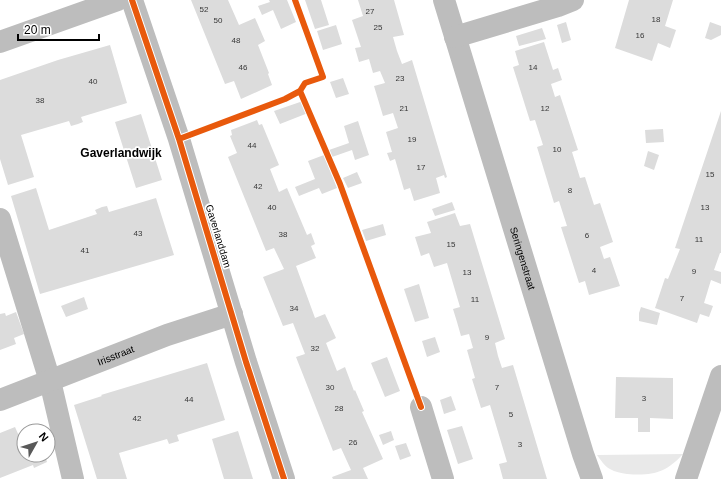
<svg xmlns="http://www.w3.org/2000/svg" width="721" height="479" font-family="Arial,sans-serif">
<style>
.green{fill:#e9e9e9}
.building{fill:#dcdcdc}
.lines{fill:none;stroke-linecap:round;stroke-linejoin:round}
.minor{stroke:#bdbdbd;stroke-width:22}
.cycleway-casing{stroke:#fff;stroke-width:8}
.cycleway{stroke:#e8590c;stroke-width:6}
.labels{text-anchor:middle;stroke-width:3.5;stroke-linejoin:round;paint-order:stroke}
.number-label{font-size:8px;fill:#373737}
.street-label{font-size:10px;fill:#000;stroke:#fff}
.quarter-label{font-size:12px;font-weight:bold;fill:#000;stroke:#fff}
</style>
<rect width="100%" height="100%" fill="#fff"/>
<!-- green -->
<path class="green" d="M683 454C666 473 652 476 627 474 621 473 615 472 610 469 604 466 601 460 597 455Z"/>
<!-- building -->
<path class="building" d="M191 0H228L239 25 255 18 265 41 258 45 269 73 268 74 272 85 241 99 234 81 225 84Z
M269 0H287L296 22 281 29 273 10 262 15 258 6 270 2Z
M305 0H321L329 25 315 29Z
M358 0H394L404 35 393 37 397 51 402 64 412 60 447 177 445 178 444 175 436 178 440 193 414 201 410 188 404 190 395 159 390 161 387 153 392 152 386 132 398 128 393 113 383 116 374 86 385 83 380 71 373 73 369 59 359 62 355 48 361 47 352 20 363 16Z
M629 0H673L665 26 676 30 670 48 658 43 652 61 615 48Z
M566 22 571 40 562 43 557 25Z
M710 22 721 26V35L711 40 705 38Z
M336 25 342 44 323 50 317 31Z
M542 28 546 39 519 46 516 36Z
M544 42 553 70 558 68 562 80 551 84 555 97 560 95 578 150 572 152 580 178 585 177 594 205 600 203 613 242 600 247 604 259 610 257 620 286 589 295 585 281 579 283 561 227 567 226 559 201 554 203 537 147 543 145 535 120 530 121 513 67 519 65 515 51Z
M110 45 127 103 81 117 83 122 78 124 71 126 69 121 21 135 34 177 8 185 0 159V80L58 60Z
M343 78 349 94 336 98 330 82Z
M303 101 308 113 280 124 274 111Z
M721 111V253H720L714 270 721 272V284L711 280 704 303 713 306 709 317 700 314 697 323 655 308 665 278 668 279 680 249 675 248Z
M141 114 162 180 136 188 115 122Z
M257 120 259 125 262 124 279 165 270 169 279 192 287 188 307 235 311 233 315 244 311 246 316 258 296 266 315 318 325 314 336 338 326 343 337 371 345 367 354 391 355 390 364 411 362 412 383 459 363 468 368 479H333L332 477 351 470 341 448 333 451 296 357 305 354 293 323 283 326 263 277 284 269 274 248 266 251 228 157 237 153 230 136 232 135 231 130Z
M358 121 369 155 355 160 352 150 332 157 329 150 349 143 344 126Z
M663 129 664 142 646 143 645 130Z
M648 151 659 155 654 170 644 166Z
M324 155 337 188 322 194 319 188 299 196 295 187 315 179 308 161Z
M357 172 362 183 348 188 343 178Z
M36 188 49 230 97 214 95 210 102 207 107 206 109 212 156 198 174 255 40 294 11 196Z
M452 202 455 210 435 216 432 209Z
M455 213 460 226 470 224 505 339 495 343 498 356 502 368 513 365 547 479H503L499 464 507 462 490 405 481 408 472 379 475 378 467 350 473 348 469 334 461 336 457 322 453 309 460 307 447 263 434 267 429 253 421 256 415 237 431 233 427 222Z
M383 224 386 235 366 241 362 230Z
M419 284 429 318 415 322 404 289Z
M84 297 88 309 66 317 61 306Z
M641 307 660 313 657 325 639 321V313Z
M16 312 24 334 14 338 16 344 0 350V314L5 313 6 316Z
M435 337 440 352 427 357 422 341Z
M387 357 400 391 385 397 371 363Z
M207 363 225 420 177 435 179 441 169 444 167 439 119 453 127 479H97L74 405 102 396 101 395Z
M616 377 673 378V419L650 418V432H638V418H615Z
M451 396 456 410 444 414 440 400Z
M462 426 473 459 458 464 447 430Z
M15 427 19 436 24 434V455H45L47 462 34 468 33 465 0 478V433Z
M238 431 253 479H224L212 439Z
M391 431 394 440 383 445 379 435Z
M406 443 411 456 400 460 395 446Z"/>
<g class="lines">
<!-- minor -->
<g class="minor">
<path d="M132 0 179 139 246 362 284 479"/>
<path id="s1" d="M444 0 583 454 592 479"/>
<path d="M455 37 558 6 573 0"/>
<path d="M0 42 118 0"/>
<path d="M0 219 50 381 73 479"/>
<path id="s2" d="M0 400 167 335 232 314"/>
<path d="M421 407 443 479"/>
<path d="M686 479 721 376"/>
</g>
<defs>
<path id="cycleway" d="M132 0 179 139 246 362 284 479
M300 91 340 184 421 407
M179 139 285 99 300 91 305 83 323 77 295 0"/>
</defs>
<!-- cycleway casing -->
<use href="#cycleway" class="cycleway-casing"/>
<!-- cycleway -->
<use href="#cycleway" class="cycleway"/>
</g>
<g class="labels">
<!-- number labels -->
<g class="number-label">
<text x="204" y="12">52</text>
<text x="370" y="14">27</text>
<text x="656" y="22">18</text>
<text x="218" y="23">50</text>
<text x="378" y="30">25</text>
<text x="640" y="38">16</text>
<text x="236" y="43">48</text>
<text x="243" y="70">46</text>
<text x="533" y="70">14</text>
<text x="400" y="81">23</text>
<text x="93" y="84">40</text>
<text x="40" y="103">38</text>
<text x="404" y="111">21</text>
<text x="545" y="111">12</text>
<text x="412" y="142">19</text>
<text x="252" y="148">44</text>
<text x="557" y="152">10</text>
<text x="421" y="170">17</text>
<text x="710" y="177">15</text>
<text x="258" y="189">42</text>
<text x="570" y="193">8</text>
<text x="272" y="210">40</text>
<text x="705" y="210">13</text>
<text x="138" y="236">43</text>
<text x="283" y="237">38</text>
<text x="587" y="238">6</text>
<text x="699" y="242">11</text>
<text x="451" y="247">15</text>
<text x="85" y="253">41</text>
<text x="594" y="273">4</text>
<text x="694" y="274">9</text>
<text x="467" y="275">13</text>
<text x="682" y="301">7</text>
<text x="475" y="302">11</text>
<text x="294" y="311">34</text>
<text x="487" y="340">9</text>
<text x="315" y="351">32</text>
<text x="330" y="390">30</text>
<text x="497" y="390">7</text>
<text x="644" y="401">3</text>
<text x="189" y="402">44</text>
<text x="339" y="411">28</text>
<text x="511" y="417">5</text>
<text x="137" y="421">42</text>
<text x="353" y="445">26</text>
<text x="520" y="447">3</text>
</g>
<!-- street labels -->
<g class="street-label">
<text transform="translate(219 236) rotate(73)" y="4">Gaverlanddam</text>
<text dy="4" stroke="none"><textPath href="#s1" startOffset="270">Seringenstraat</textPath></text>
<text dy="4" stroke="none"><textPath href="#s2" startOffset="124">Irisstraat</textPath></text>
</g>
<!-- quarter labels -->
<g class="quarter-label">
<text x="121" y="157">Gaverlandwijk</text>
</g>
</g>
<!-- north arrow -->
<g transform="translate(36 443) rotate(51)"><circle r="19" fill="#ffffff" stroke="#999999"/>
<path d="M0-3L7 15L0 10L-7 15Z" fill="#595959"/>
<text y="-6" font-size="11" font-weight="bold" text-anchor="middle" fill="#000000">N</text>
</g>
<!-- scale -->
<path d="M18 34v6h81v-6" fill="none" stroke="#000000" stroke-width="2"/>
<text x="24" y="34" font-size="12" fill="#000000" stroke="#ffffff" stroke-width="3" paint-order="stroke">20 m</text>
</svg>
